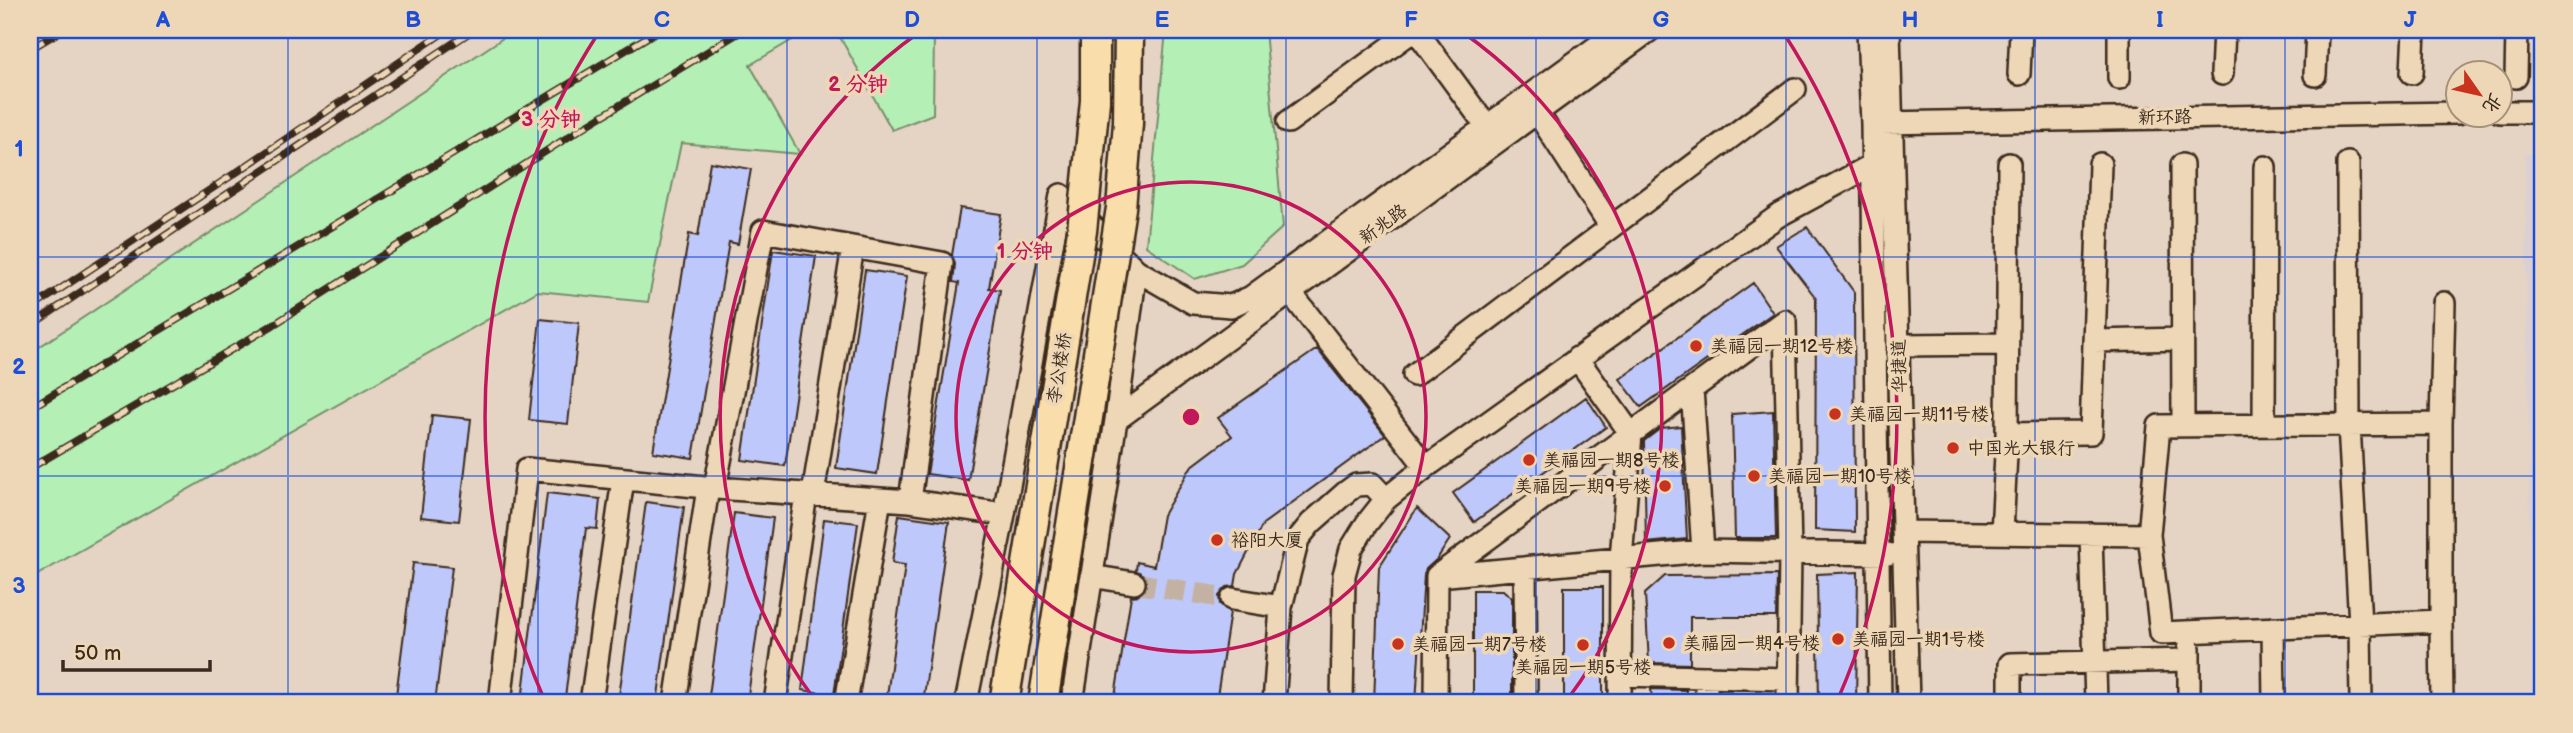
<svg xmlns="http://www.w3.org/2000/svg" width="2573" height="733" font-family="'Balsamiq Sans','LXGW WenKai TC',sans-serif">
<style>
.built{fill:#dad0d4}
.green{fill:#b4f0b6;stroke:#788d6a;stroke-width:2}
.building{fill:#bfc8fa;stroke:#3b2a1e;stroke-width:2}
.lines{fill:none;stroke-linecap:round;stroke-linejoin:round}
.minor-tunnel{stroke:#c3b2a3;stroke-width:21;stroke-dasharray:21 10;stroke-linecap:butt}
.minor-casing{stroke:#3b2a1e;stroke-width:26}
.minor{stroke:#eed7b6;stroke-width:21}
.rail-casing{stroke:#3b2a1e;stroke-width:8}
.rail{stroke:#eed7b6;stroke-width:5;stroke-dasharray:16;stroke-linecap:butt}
.major-bridge-casing{stroke:#3b2a1e;stroke-width:33;stroke-linecap:butt}
.major-bridge{stroke:#f9deab;stroke-width:28}
.grid{fill:none;stroke:#1d4ed8;stroke-width:2;stroke-opacity:0.55}
.ring{fill:none;stroke:#c2185b;stroke-width:3.5}
.poi-dot{fill:#c8321e;stroke:#eed7b6;stroke-width:2.5}
.labels{text-anchor:middle;stroke-width:7;stroke-linejoin:round;paint-order:stroke}
.street-label{font-size:18px;fill:#3b2a1e;stroke:#eed7b6}
.poi-label{font-size:18px;fill:#3b2a1e;stroke:#eed7b6;text-anchor:start}
.centre{fill:#c2185b;stroke:#eed7b6;stroke-width:3.5}
.ring-label{font-size:21px;text-anchor:middle;font-weight:bold;fill:#c2185b;stroke:#eed7b6;stroke-width:7;stroke-linejoin:round;paint-order:stroke}
.neatline{fill:none;stroke:#1d4ed8;stroke-width:2.5}
.grid-label{font-size:23px;text-anchor:middle;font-weight:bold;fill:#1d4ed8}
</style>
<rect width="100%" height="100%" fill="#e5d4c4"/>
<filter id="ink" filterUnits="userSpaceOnUse"><feTurbulence type="fractalNoise" baseFrequency=".0143" numOctaves="2"/><feDisplacementMap in="SourceGraphic" scale="14" xChannelSelector="R" yChannelSelector="G"/><feConvolveMatrix kernelMatrix="1 2 1 2 8 2 1 2 1" color-interpolation-filters="sRGB"/></filter>
<g filter="url(#ink)">
<!-- built -->
<path class="built" d="M2525 154H2543V703H2532Z"/>
<!-- green -->
<path class="green" d="M515 30H809L750 65 800 154 681 143 648 302 538 291 30 579V353Z
M836 30H1050V39L934 33 933 114 892 130Z
M1166 30H1265L1283 227 1242 264 1195 279 1146 246Z"/>
<!-- building -->
<path class="building" d="M710 162 751 169 738 244 729 242 693 458 653 452 689 234 698 236Z
M960 208 1001 214 989 288 1000 290 968 480 927 474 959 283 953 282 955 264 952 255Z
M1807 227 1854 292 1855 532 1815 530 1816 298 1776 246Z
M773 250 816 256 785 466 742 460Z
M865 270 907 276 877 474 836 468Z
M1753 283 1773 313 1641 407 1620 379Z
M540 319 579 323 568 424 529 420Z
M1317 349 1385 435 1263 524 1237 574 1235 586 1227 587 1219 596 1220 604 1230 612 1216 703H1114L1131 596 1139 595 1147 586 1146 578 1136 570 1137 562 1154 566 1163 515 1191 467 1232 436 1218 418Z
M1586 397 1606 427 1474 522 1453 493Z
M1773 411 1776 538H1735L1732 414Z
M432 415 471 419 459 521 421 517Z
M1681 426 1687 539 1646 543 1644 441 1661 428Z
M547 493 600 499 597 529 586 528 565 698 523 693Z
M646 502 684 507 657 703H618Z
M1417 508 1450 539 1437 559 1426 569 1424 575 1416 703H1374L1379 567Z
M734 513 773 518 747 703H708Z
M899 515 949 522 923 703H886L905 565 892 563Z
M824 519 858 523 834 695 802 690Z
M413 563 452 567 435 703H395Z
M1858 572 1856 703H1819L1817 574Z
M1777 575 1776 617H1690V664L1649 663 1645 594 1665 576Z
M1564 587H1603V703H1564Z
M1473 590H1503L1512 598V703H1473Z
M1651 689 1686 690V703H1652Z"/>
<g class="lines">
<!-- minor-tunnel -->
<path class="minor-tunnel" d="M1134 583 1232 599"/>
<defs>
<path id="minor" d="M1416 30 1487 127
M1868 30 1872 124 1880 703
M1889 30 1908 703
M2412 73 2414 30
M2019 74 2021 30
M2222 74 2224 30
M2315 75 2317 30
M2516 77 2517 30
M2119 78V30
M1537 112 1611 227
M2500 112H2543
M1288 122 1414 30
M1881 123 2458 113
M2348 163 2349 425 2360 624 2361 703
M2182 165 2183 426
M1061 195 1136 270 1193 303 1231 306 1251 297 1620 30
M1290 292 1426 467
M2094 341 2183 339
M1899 345 2007 344
M1577 358 1631 434 1621 559 1620 703
M1414 375 1795 89
M1692 389 1703 551
M1116 420 1650 30
M2441 424 2444 303
M2264 425 2265 167
M2007 434 2091 433 2100 164
M715 488 763 231 942 263 910 501
M813 494 853 247
M1903 532 2149 535 2159 426 2441 424V621L2161 633 2149 535
M2002 533 2007 434 2009 164
M2091 534 2096 703
M1525 568 1526 703
M1091 576 1134 583
M1437 576 1785 321 1790 553 1788 703
M1438 576 1703 551 1888 554
M1232 599 1281 607
M2441 621 2442 703
M2273 628 2274 703
M1620 675 1788 679
M500 703 527 469 715 488 910 501 1004 514
M591 703 623 479
M675 703 708 488
M775 703 806 494
M846 703 880 499
M966 703 1004 514 1061 195
M1072 703 1116 420 1136 270
M1274 703 1281 607 1298 539 1311 523 1345 493 1356 485 1372 484 1386 499
M1342 703 1344 575 1351 549 1367 523 1386 499 1426 467 1778 216 1872 165
M1436 703 1437 576
M1706 703V677
M2010 703V664L2189 660
M2189 703V648"/>
</defs>
<!-- minor casing -->
<use href="#minor" class="minor-casing"/>
<!-- minor -->
<use href="#minor" class="minor"/>
<defs>
<path id="rail" d="M30 49 62 30
M30 309 246 166 447 30
M30 326 473 30
M30 408 659 30
M30 468 273 325 576 132 743 30"/>
</defs>
<!-- rail casing -->
<use href="#rail" class="rail-casing"/>
<!-- rail -->
<use href="#rail" class="rail"/>
<defs>
<path id="major-bridge" d="M1004 703 1082 231 1095 101V30
M1043 703 1121 208 1128 123 1129 30"/>
</defs>
<!-- major-bridge casing -->
<use href="#major-bridge" class="major-bridge-casing"/>
<!-- major-bridge -->
<use href="#major-bridge" class="major-bridge"/>
</g>
</g>
<!-- grid -->
<path class="grid" d="M288 30V703M538 30V703M787 30V703M1037 30V703M1286 30V703M1536 30V703M1786 30V703M2035 30V703M2285 30V703M30 257H2543M30 476H2543"/>
<!-- distance rings -->
<g class="ring">
<circle cx="1191" cy="417" r="235"/>
<path d="M815 700A471 471 0 0 1 921 31M1461 31A471 471 0 0 1 1567 700"/>
<path d="M544 699A706 706 0 0 1 599 32M1783 32A706 706 0 0 1 1838 699"/>
</g>
<!-- markers -->
<g class="poi-dot">
<circle cx="1696" cy="346" r="7"/>
<circle cx="1835" cy="414" r="7"/>
<circle cx="1953" cy="448" r="7"/>
<circle cx="1529" cy="460" r="7"/>
<circle cx="1754" cy="476" r="7"/>
<circle cx="1665" cy="486" r="7"/>
<circle cx="1217" cy="540" r="7"/>
<circle cx="1838" cy="639" r="7"/>
<circle cx="1669" cy="643" r="7"/>
<circle cx="1398" cy="644" r="7"/>
<circle cx="1583" cy="645" r="7"/>
</g>
<g class="labels">
<!-- street labels -->
<g class="street-label">
<text transform="translate(2165 117) rotate(-1)" y="6">新环路</text>
<text transform="translate(1383 224) rotate(-36)" y="6">新兆路</text>
<text transform="translate(1899 366) rotate(-91)" y="6">华捷道</text>
<text transform="translate(1059 368) rotate(-81)" y="6">李公楼桥</text>
</g>
<!-- poi labels -->
<g class="poi-label">
<text x="1710" y="352">美福园一期12号楼</text>
<text x="1849" y="420">美福园一期11号楼</text>
<text x="1967" y="454">中国光大银行</text>
<text x="1543" y="466">美福园一期8号楼</text>
<text x="1768" y="482">美福园一期10号楼</text>
<text x="1651" y="492" text-anchor="end">美福园一期9号楼</text>
<text x="1231" y="546">裕阳大厦</text>
<text x="1852" y="645">美福园一期1号楼</text>
<text x="1683" y="649">美福园一期4号楼</text>
<text x="1412" y="650">美福园一期7号楼</text>
<text x="1583" y="673" text-anchor="middle">美福园一期5号楼</text>
</g>
</g>
<circle cx="1191" cy="417" r="10" class="centre"/>
<g class="ring-label">
<text x="858" y="91">2 分钟</text>
<text x="551" y="126">3 分钟</text>
<text x="1025" y="258">1 分钟</text>
</g>
<!-- margin -->
<rect width="2573" height="733" fill="none" stroke="#eed7b6" stroke-width="77"/>
<!-- north arrow -->
<g transform="translate(2479 94) rotate(124)"><circle r="33" fill="#eed7b6" stroke="#a69279" stroke-width="2"/>
<path d="M0-5L12 26L0 18L-12 26Z" fill="#c8321e"/>
<text y="-10" font-size="19" font-weight="bold" text-anchor="middle" fill="#3b2a1e">北</text>
</g>
<!-- scale -->
<path d="M63 660v10h147v-10" fill="none" stroke="#3b2a1e" stroke-width="3.5"/>
<text x="74" y="660" font-size="21" fill="#3b2a1e" stroke="#eed7b6" stroke-width="5" paint-order="stroke">50 m</text>
<rect x="38" y="38" width="2496" height="656" class="neatline"/>
<g class="grid-label">
<text x="163" y="27">A</text>
<text x="413" y="27">B</text>
<text x="662" y="27">C</text>
<text x="912" y="27">D</text>
<text x="1162" y="27">E</text>
<text x="1411" y="27">F</text>
<text x="1661" y="27">G</text>
<text x="1910" y="27">H</text>
<text x="2160" y="27">I</text>
<text x="2410" y="27">J</text>
<text x="19" y="156">1</text>
<text x="19" y="374">2</text>
<text x="19" y="593">3</text>
</g>
</svg>
